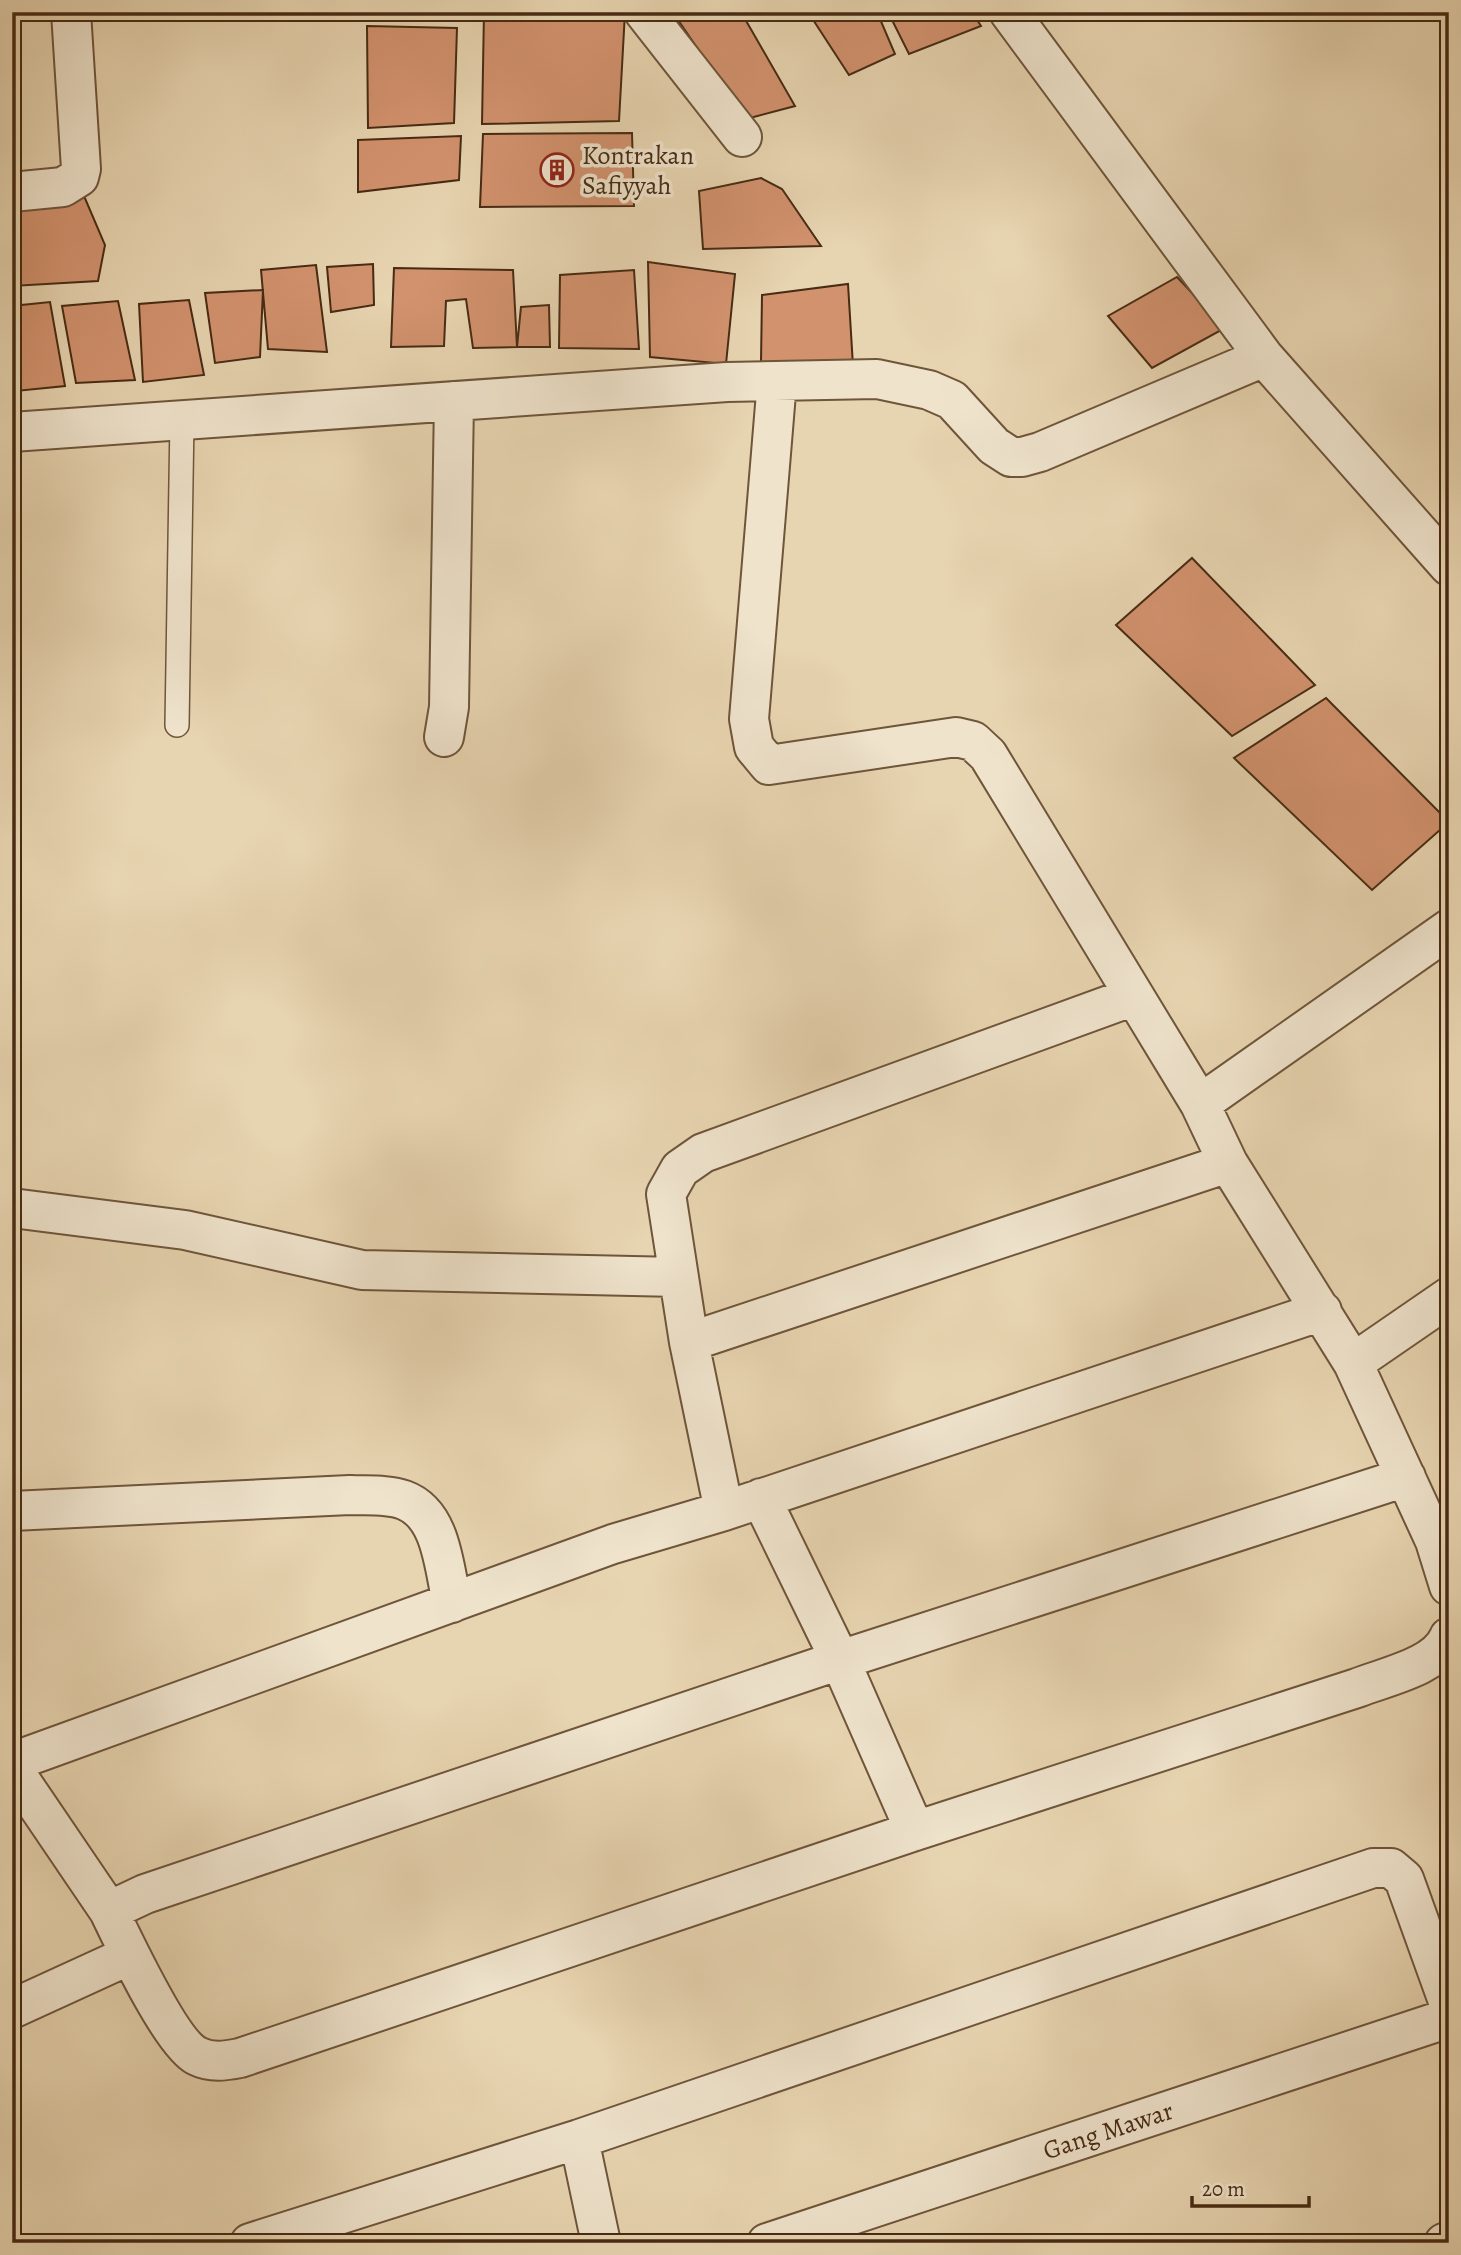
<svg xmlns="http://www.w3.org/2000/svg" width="1461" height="2255" font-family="Alegreya,serif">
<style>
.building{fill:#d2926e;stroke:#472b13;stroke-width:2}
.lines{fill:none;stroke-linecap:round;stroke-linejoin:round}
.service-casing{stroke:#6f553a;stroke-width:26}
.minor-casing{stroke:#6f553a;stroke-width:42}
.service{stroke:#efe3cc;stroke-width:23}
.minor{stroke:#efe3cc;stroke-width:38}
.labels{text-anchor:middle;stroke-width:7;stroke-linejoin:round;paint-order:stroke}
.poi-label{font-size:26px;fill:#472b13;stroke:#efe3cc;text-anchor:start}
.street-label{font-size:26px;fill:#472b13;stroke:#efe3cc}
</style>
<rect width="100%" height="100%" fill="#e7d4b0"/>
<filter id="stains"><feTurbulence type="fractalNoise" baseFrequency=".00286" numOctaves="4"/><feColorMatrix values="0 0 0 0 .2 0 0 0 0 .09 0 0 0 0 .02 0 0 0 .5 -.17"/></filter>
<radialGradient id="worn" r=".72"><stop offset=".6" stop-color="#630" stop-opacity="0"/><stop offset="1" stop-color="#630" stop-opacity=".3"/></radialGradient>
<!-- building -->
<path class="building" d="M484 12H625L619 121 482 124Z
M706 12H741L795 106 746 119 678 20Z
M808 12H877L895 54 849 75Z
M888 12H972L981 26 909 54Z
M367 26 457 28 454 123 368 128Z
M632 133 634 206 480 207 483 134Z
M461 136 459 180 358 192V140Z
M761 178 782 189 821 246 703 249 699 191Z
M84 196 105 245 98 281 12 286V208Z
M648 262 735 274 726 364 650 357Z
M373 264 374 305 331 312 327 267Z
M316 265 327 352 268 349 261 270Z
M394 268 513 270 517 347 473 348 466 299 446 301 444 346 391 347Z
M634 270 639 349 559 348 560 275Z
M1177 277 1225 328 1152 368 1108 316Z
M848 284 853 366 761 362 762 295Z
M263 290 260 357 215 363 205 293Z
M189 300 204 375 143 382 139 304Z
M118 301 135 380 76 383 62 306Z
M50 302 65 386 16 391 12 306Z
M549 305 550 347H517L521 307Z
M1192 558 1315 685 1232 736 1116 625Z
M1326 698 1449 822 1372 890 1234 758Z"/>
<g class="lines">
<defs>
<path id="service" d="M177 725 182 420"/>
<path id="minor" d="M644 12 742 137
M1009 12 1264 357 1449 566
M12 192 63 187 79 177 81 169 71 12
M777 381 749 719 754 747 769 765 956 737 973 741 988 755 1200 1104 1228 1163 1353 1363 1435 1541 1449 1586
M12 432 727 382 877 379 929 390 952 400 994 446 1011 457H1022L1040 452 1264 357
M444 737 449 707 454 401
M1200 1104 1449 929
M12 1208 185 1230 362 1270 678 1277
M689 1342 1228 1163
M1353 1363 1449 1297
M761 1498 840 1660 915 1831
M12 1511 350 1495C367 1496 387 1494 404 1500 442 1514 444 1568 452 1603
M724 1511 689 1342 666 1194 680 1169 703 1153 1134 996
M12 1762 613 1544 724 1511 1322 1311
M12 1768 109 1911 145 1894 840 1660 1406 1477
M109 1911C123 1940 171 2043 197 2056 211 2063 225 2061 240 2058L915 1831 1357 1688C1384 1677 1437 1667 1449 1637
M12 2009 130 1955
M579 2139 601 2243
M250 2243 579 2139 1373 1868H1391L1404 1879 1449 2004
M767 2243 1449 2018
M1444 2243 1449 2241"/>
</defs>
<!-- service casing -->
<use href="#service" class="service-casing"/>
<!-- minor casing -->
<use href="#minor" class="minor-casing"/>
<!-- service -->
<use href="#service" class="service"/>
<!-- minor -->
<use href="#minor" class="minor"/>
</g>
<!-- icons -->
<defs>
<symbol id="building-ring" viewBox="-11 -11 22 22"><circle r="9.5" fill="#efe3cc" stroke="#8f2418" stroke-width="1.5"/><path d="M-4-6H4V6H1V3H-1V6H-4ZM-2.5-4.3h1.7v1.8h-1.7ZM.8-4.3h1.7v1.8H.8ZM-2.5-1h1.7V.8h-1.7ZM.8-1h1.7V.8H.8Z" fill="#8f2418"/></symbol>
</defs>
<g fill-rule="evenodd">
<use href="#building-ring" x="538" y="151" width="38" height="38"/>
</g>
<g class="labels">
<!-- poi labels -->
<g class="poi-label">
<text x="582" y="164">Kontrakan<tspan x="582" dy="30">Safiyyah</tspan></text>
</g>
<!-- street labels -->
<g class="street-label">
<text transform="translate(1108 2130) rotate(-18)" y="9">Gang Mawar</text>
</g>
</g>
<!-- margin -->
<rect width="1461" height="2255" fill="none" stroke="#e7d4b0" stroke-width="42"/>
<rect x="14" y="14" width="1433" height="2227" fill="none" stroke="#472b13" stroke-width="3.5"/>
<rect x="21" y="21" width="1419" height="2213" fill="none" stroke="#472b13" stroke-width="2"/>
<!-- scale -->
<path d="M1192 2196v10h117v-10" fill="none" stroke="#472b13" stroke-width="3.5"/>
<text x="1202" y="2196" font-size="21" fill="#472b13" stroke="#efe3cc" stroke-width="5" paint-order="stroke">20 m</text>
<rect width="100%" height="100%" filter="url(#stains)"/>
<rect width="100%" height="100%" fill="url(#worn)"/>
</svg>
